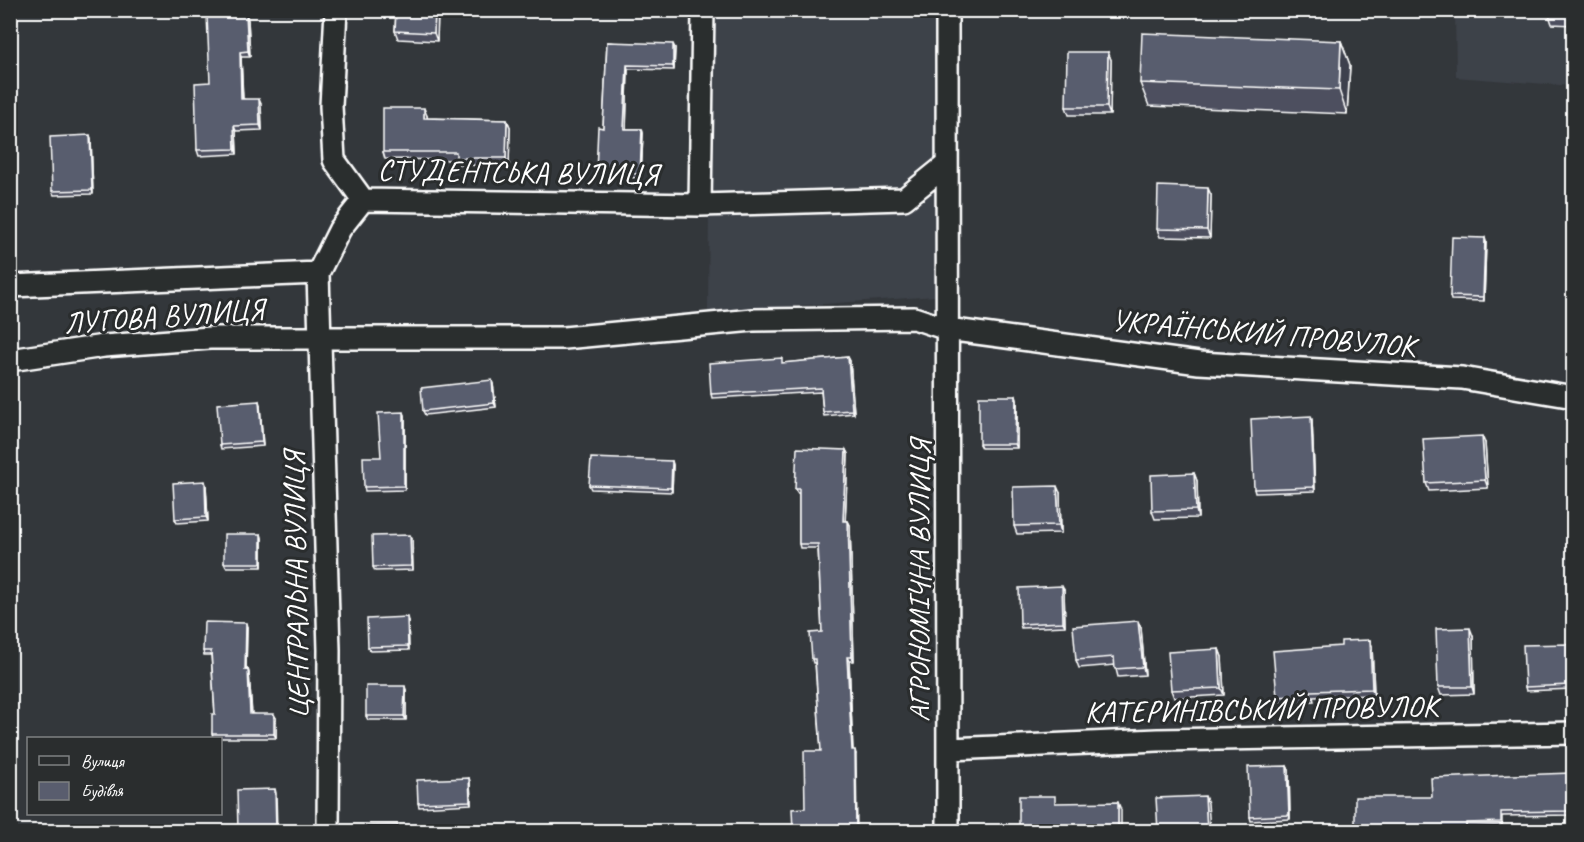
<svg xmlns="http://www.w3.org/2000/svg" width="1584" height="842" font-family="Caveat,sans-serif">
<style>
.built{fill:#3e424a}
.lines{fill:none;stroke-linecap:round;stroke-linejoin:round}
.minor-casing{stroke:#fff;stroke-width:26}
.minor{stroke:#2a2d2e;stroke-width:21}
.wall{fill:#4d505f;stroke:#fff;stroke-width:1.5}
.shaded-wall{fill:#3e414d;stroke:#fff;stroke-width:1.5}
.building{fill:#595d6e;stroke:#fff;stroke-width:1.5}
.labels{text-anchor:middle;stroke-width:6;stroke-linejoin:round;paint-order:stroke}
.street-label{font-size:30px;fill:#fff;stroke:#2a2d2e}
</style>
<rect width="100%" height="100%" fill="#33373b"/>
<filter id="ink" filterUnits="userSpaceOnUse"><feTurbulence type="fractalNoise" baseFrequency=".0167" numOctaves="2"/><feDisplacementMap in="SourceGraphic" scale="12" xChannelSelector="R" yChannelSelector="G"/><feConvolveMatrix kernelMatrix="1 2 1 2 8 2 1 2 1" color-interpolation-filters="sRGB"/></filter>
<g filter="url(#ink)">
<!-- built -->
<path class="built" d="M711 11H936V296L708 312Z
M1455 11H1573V86L1456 77Z"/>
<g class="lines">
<defs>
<path id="minor" d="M336 10 331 106 334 160 363 200
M947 10 948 832
M700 205 703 10
M318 273 329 650 328 832
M10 286 318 273 340 229 363 200 700 205 904 199 946 165
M10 360 104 346 210 338H564L753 320 914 318 947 329 1199 363 1462 378 1574 397
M949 749 1158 740 1574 733"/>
</defs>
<!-- minor casing -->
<use href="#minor" class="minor-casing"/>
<!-- minor -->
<use href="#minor" class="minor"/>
</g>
<!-- wall -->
<path class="wall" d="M396 10H438L437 41 398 39 395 31Z
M1574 10V25L1552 24 1548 12Z
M246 14 248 20 250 57H241L243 99 261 104 262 130 236 131 237 154 199 156 197 150 210 82Z
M1341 41 1350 65 1347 114 1149 106 1140 83Z
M607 42 675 48 674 70 628 69 626 129H642L643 133 641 178 598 176 596 172 603 128Z
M1108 52 1111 60 1110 115H1069L1066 107Z
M427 116V118L507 120 510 127 509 166 459 165 457 160 385 159 383 152Z
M91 139 93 194 54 195 52 191Z
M10 165H13L16 173 15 203H10Z
M1211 195 1210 238 1160 237 1157 229Z
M1485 238 1486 242 1484 301 1451 300 1450 296Z
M848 357 850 361 854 413 824 416 823 412 821 392 712 398 711 394 783 363Z
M493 384 496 407 425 415 423 411Z
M1016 396 1017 400V448H981L979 444Z
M259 401 260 405 263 446 221 449 220 445Z
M405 416V490L365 491 364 487Z
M1312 420 1315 491 1255 493 1254 489Z
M1485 443 1488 488 1429 491 1426 483Z
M846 450 848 454 845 521H848L850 525 854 661H849L853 750 856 754 805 808 821 751 815 663H813L812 659 822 632 818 548H800L799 544V493H797L795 489Z
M672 461 673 465 672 492 591 489 589 485Z
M1194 473 1197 481 1198 518 1155 519 1152 511Z
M206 485 208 521 177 523 175 519Z
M1060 493 1061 533 1017 534 1014 526Z
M261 534 262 538V567H226L224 563Z
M412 539 413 570 375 571 373 567Z
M1064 590 1065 626 1021 628 1020 624Z
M408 621 409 650 370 651 368 647Z
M247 627 246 669H248L249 673 252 714 276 718V738H213L212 734 215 714 211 655H204L203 651Z
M1141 628 1145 675 1118 677 1115 665 1079 668 1076 660Z
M1473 636 1474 694 1441 695 1438 687Z
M1370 640 1372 646 1374 695 1313 697 1314 701 1279 703 1277 697 1341 646Z
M1568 644 1570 648 1571 689 1526 691 1525 687Z
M1219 649 1222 657 1224 695 1174 698 1171 690Z
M406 690V720H368L366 716Z
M1287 766 1289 770 1290 819 1251 821 1250 817Z
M1571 773 1572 777 1573 815 1502 816V826L1467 827 1432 797Z
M469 778 470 782 471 804 419 807 418 803Z"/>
<!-- shaded-wall -->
<path class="shaded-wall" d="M435 10H438L437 41 434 33Z
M246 14 248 20 250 57 248 51Z
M1341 41 1350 65 1347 114 1339 90Z
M673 44 675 48 674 70 673 66Z
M240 52 241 57 243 104 241 99Z
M1108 52 1111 60 1110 115 1107 107Z
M627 65 628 69 626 133 624 129Z
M259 99 261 104 262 130 260 125Z
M424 108 427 116V126L424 118Z
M507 120 510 127 509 166 506 158Z
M234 126 236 131 237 154 235 149Z
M642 129 643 133 641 178 640 174Z
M90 135 91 139 93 194 92 190Z
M13 165 16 173 15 203 12 195Z
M1208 188 1211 195 1210 238 1207 230Z
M1485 238 1486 242 1484 301 1483 297Z
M848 357 850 361 854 413 852 410Z
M492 380 493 384 496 407 494 403Z
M1016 396 1017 400V448L1015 444Z
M259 401 260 405 263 446 262 442Z
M404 412 405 416V490L404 486Z
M1311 416 1312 420 1315 491 1314 487Z
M1482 436 1485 443 1488 488 1485 480Z
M846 450 848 454 845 525 843 521Z
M672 461 673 465 672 492 671 488Z
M1194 473 1197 481 1198 518 1196 510Z
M205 481 206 485 208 521 206 517Z
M1057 486 1060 493 1061 533 1059 525Z
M848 521 850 525 854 661 852 657Z
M261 534 262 538V567L261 563Z
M410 535 412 539 413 570 411 566Z
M1062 586 1064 590 1065 626 1063 622Z
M407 617 408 621 409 650 408 646Z
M1138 621 1141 628 1145 675 1143 667Z
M246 623 247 627 246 673 245 670Z
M1470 628 1473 636 1474 694 1472 687Z
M1370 640 1372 646 1374 695 1372 689Z
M1568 644 1570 648 1571 689 1570 685Z
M1219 649 1222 657 1224 695 1221 688Z
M847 657 849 661 853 754 852 750Z
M248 669 249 673 252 718 250 714Z
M405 686 406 690V720L404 716Z
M274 714 276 718V738L274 734Z
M855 750 856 754 857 831H856Z
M1287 766 1289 770 1290 819 1289 815Z
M1571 773 1572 777 1573 815 1571 811Z
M469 778 470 782 471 804 470 801Z
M275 789 276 793 277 831H276Z
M1205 796 1208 803 1210 831H1207Z
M1118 802 1121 810V831H1118Z"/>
<!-- building -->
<path class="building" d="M396 10H435L434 33 395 31Z
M1548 10H1574V14L1548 12Z
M246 14 248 51 240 52 241 99H259L260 125 234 126 235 149 197 150 195 83 210 82 207 16Z
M1142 33 1341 41 1339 90 1140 83Z
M607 42 673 44V66L627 65 624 129H642L640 174 596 172 598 127 603 128Z
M1067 52H1108L1107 107H1066Z
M383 108H424V118L507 120 506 158H456V152H383Z
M90 135 92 190 52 191 50 137Z
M10 165H13L12 195H10Z
M1158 186 1208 188 1207 230 1157 229Z
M1452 237 1485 238 1483 297 1450 296Z
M848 357 852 410 823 412 821 388 711 394 709 363 782 358V363Z
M492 380 494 403 423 411 421 388Z
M979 396H1016L1015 444H979Z
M259 401 262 442 220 445 217 404Z
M404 412V486L364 487 363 457H381L378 413Z
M1311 416 1314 487 1254 489 1251 419Z
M1482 436 1485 480 1426 483 1423 439Z
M797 448 846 450 843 521H848L852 657H847L852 750H855L856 831H793L792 809 805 808 804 751H821L815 659H812L810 633 822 632 818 544H799V489H795Z
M591 458 672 461 671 488 589 485Z
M1194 473 1196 510 1152 511 1151 475Z
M205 481 206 517 175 519 173 483Z
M1057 486 1059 525 1014 526 1013 487Z
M224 534H261V563H224Z
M410 535 411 566 373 567 372 536Z
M1062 586 1063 622 1020 624 1019 588Z
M407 617 408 646 368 647 367 619Z
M1138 621 1143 667 1115 669 1114 657 1076 660 1073 626Z
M204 622 246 623 245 670 248 669 250 714H274V734H212V714H215L211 651H203Z
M1470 628 1472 687H1438L1436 629Z
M1370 640 1372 689 1311 691V695L1277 697 1273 651 1341 646V641Z
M1568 644 1570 685 1525 687 1523 645Z
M1219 649 1221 688 1171 690 1168 652Z
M366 686H405L404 716H366Z
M1287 766 1289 815 1250 817 1248 767Z
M1571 773V811L1501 812V822L1466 823V831H1355V797H1432L1431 778Z
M469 778 470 801 418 803 417 780Z
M275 789 276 831H238L237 790Z
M1019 796H1055V803L1118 802V831H1019Z
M1205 796 1207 831H1158L1156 798Z
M398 825V831H367L366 826Z"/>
</g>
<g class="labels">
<!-- street labels -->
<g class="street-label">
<text transform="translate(518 172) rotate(1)" y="10">СТУДЕНТСЬКА ВУЛИЦЯ</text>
<text transform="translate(164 316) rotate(-4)" y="10">ЛУГОВА ВУЛИЦЯ</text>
<text transform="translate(1263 333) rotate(5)" y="10">УКРАЇНСЬКИЙ ПРОВУЛОК</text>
<text transform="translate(919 581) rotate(-90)" y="10">АГРОНОМІЧНА ВУЛИЦЯ</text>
<text transform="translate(296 585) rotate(-91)" y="10">ЦЕНТРАЛЬНА ВУЛИЦЯ</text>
<text transform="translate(1261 709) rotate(-1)" y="10">КАТЕРИНІВСЬКИЙ ПРОВУЛОК</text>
</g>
</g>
<!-- margin -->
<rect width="1584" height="842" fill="none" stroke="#2a2d2e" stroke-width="36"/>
<rect x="18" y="18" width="1548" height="806" fill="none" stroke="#fff" stroke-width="2" filter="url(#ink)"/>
<!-- legend -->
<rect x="27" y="737" width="195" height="78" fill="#2a2d2e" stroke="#7f8182" stroke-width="1.5"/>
<rect x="39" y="756" width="30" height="9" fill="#2a2d2e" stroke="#7f8182" stroke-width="1.5"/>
<text x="81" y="767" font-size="18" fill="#ffffff">Вулиця</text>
<rect x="39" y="782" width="30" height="18" fill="#595d6e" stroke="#7f8182" stroke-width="1.5"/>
<text x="81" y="797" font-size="18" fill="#ffffff">Будівля</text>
</svg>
